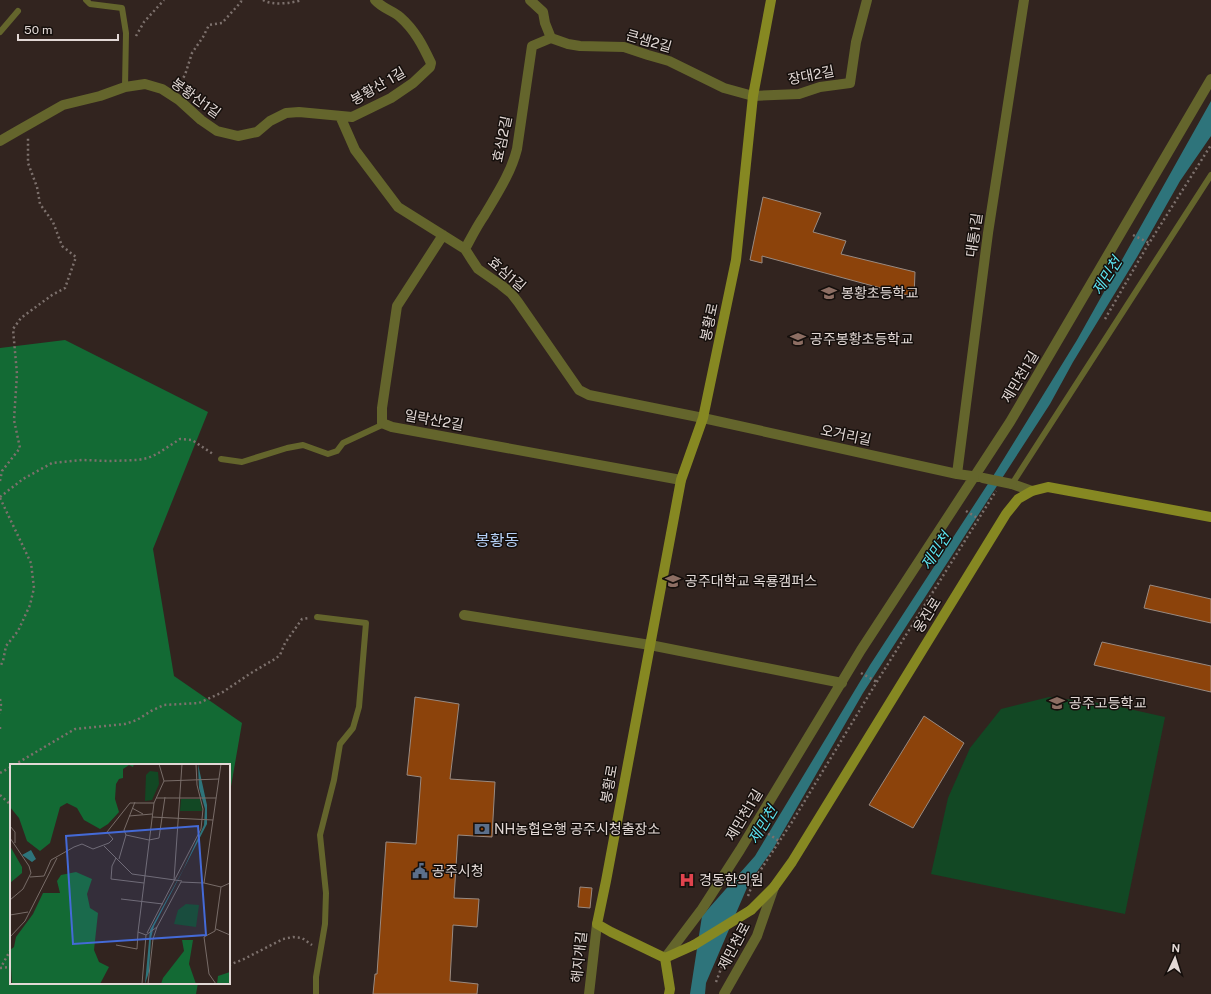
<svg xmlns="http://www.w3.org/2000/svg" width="1211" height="994" font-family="'Public Sans','Noto Sans KR',sans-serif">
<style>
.green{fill:#124824}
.forest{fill:#136a34}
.water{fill:#2e747b}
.building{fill:#8c430b;stroke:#998a81}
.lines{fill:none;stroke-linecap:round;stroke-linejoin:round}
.path{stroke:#7d716d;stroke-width:2.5;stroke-dasharray:2 3;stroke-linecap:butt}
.service{stroke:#64652c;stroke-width:6}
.minor{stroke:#64652c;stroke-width:10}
.secondary{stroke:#868822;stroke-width:10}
.minor-bridge{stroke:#64652c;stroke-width:10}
.secondary-bridge{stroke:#868822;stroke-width:10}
.labels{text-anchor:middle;stroke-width:3;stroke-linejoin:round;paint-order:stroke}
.street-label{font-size:14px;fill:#e2d8d5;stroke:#150f0c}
.poi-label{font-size:14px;fill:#e2d8d5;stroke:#150f0c;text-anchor:start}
.water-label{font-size:15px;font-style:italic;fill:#5de4f1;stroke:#150f0c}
.quarter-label{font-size:16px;fill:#b5d0f6;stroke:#150f0c}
.inset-road{fill:none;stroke:#786c68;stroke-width:1}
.view{fill:#446ad7;fill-opacity:0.15;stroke:#446ad7;stroke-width:2}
.inset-edge{fill:none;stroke:#e2d8d5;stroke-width:2}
</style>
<rect width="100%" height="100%" fill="#32241f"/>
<!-- green -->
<path class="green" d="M1049 697 1107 704 1165 717 1125 914 931 874 948 798 970 748 1001 709Z"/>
<!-- forest -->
<path class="forest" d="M65 340 208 412 153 549 174 676 242 723 229 798V765H11V983H198L196 994H0V348Z"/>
<!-- water -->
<path class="water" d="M1211 101V136L1180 181 1137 257 1073 362 1050 404 863 693 773 849 749 883 706 983 705 994H690L702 916 755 856 870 665 995 473 1077 340Z"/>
<!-- building -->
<path class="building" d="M763 197 821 213 813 232 846 241 841 254 915 272 914 297 762 256V263L750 260Z
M1150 585 1211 599V623L1144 608Z
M1102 642 1211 666V692L1094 665Z
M415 697 459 704 450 779 495 782 492 837 458 835 454 898 479 899 477 927 453 925 450 981 478 984 477 994H373L375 974H377L386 842 416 844 421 777 407 775Z
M924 716 964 743 913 828 869 805Z
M580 887 592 888 590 908 578 907Z"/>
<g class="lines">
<!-- path -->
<path class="path" d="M263 0C272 6 292 3 302 0
M136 36 144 22 164 0
M178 86 185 75 192 53 203 37 209 25 222 23 241 2V0
M1133 235 1149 243
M1105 319 1146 248 1211 145
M0 481 2 471 20 448 14 420 17 374 13 329 21 318 52 295 65 288 76 257 62 246 53 222 40 204 37 187 28 163V136
M0 497 23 479 52 463 82 460 109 461 138 460 148 458 157 454 180 439 192 440 213 454
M0 498 31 563 34 588 30 605 18 631 6 646 3 661 0 667
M966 511 979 519
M861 673 877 682
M0 699 1 704 0 714
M0 727V732
M14 765 75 729 125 724 137 720 151 711 164 705 199 703 223 692 251 673 275 659 280 655 285 643 302 619 309 618
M0 773 11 767
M0 795 11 805
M764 831 779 841
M748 896 754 880 792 822 881 675 996 491
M229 965 244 959 283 939 293 937 302 938 312 945
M0 968 11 967
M0 969 11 949
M716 982 734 934
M135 983H156"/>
<!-- service -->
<path class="service" d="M86 0 90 4 122 8 126 33 125 87
M0 32 18 11
M221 459 242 462 287 448 303 445 328 454 337 451 343 443 384 424
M1012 484 1211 175
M316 994V977L325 924 326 893 320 835 334 780 340 744 353 728 359 707 366 623 317 617"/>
<!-- minor -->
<path class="minor" d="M530 0 543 12 545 23 551 38 568 44 580 46 624 47 648 55 669 61 724 88 753 96 799 94 820 87 850 83 856 42 867 0
M340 116 355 150 398 207 465 249 472 260 478 269 501 285 511 293 518 302 579 390 589 395 703 418 957 474 979 477
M0 141 19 130 63 105 100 96 125 87 145 84 162 89 179 100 201 120 217 131 238 136 257 132 270 121 286 113 299 112 352 117 391 98 413 83 430 67 431 63C423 46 415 30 400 17 392 10 383 9 375 0
M443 235 397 306 382 408V423L392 427 681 480
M465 249C471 238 477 226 484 216 497 194 511 173 517 149L532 46 551 38
M957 474 988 233 1024 0
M1012 484 1032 491
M464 615 650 645 842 683
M665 958 702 909 740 850 861 650 1010 422 1211 79
M589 994 597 924
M724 994 757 936 774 887"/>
<!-- secondary -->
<path class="secondary" d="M751 910 774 887 792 862 1006 514 1018 499 1032 491 1048 487 1211 517
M665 958 611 932 597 924 606 881 681 480 703 418 736 260 753 96 771 0
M669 994 670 989 665 958 694 945"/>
<!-- minor-bridge -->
<path class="minor-bridge" d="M983 478 1012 484"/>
<!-- secondary-bridge -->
<path class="secondary-bridge" d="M694 945 751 910"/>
</g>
<!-- icons -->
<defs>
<symbol id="school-bare" viewBox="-9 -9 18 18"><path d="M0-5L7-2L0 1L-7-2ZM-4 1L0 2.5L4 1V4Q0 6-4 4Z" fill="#8d6e63" stroke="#150f0c" stroke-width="2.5" paint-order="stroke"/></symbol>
<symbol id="university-bare" viewBox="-9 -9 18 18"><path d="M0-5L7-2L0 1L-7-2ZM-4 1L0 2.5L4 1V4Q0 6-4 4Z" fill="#8d6e63" stroke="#150f0c" stroke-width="2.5" paint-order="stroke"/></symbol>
<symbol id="bank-bare" viewBox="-9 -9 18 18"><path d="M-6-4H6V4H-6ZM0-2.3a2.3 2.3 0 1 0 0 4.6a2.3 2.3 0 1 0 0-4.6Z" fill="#5c6f8a" stroke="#150f0c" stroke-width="2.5" paint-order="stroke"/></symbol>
<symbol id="civic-bare" viewBox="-9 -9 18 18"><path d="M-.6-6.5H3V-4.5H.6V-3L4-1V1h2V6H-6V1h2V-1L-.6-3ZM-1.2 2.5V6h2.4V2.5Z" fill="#5c6f8a" stroke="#150f0c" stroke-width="2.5" paint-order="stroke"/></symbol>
<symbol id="hospital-bare" viewBox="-9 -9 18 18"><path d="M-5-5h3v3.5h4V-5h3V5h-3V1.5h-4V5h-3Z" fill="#e0444e" stroke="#150f0c" stroke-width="2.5" paint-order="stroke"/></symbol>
</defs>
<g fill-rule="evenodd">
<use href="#school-bare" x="818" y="282" width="22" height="22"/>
<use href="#school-bare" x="787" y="328" width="22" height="22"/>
<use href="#university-bare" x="662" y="570" width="22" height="22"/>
<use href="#school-bare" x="1046" y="692" width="22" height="22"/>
<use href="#bank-bare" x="471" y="818" width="22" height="22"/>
<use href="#civic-bare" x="409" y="860" width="22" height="22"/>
<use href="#hospital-bare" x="676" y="869" width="22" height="22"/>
</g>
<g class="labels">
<!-- street labels -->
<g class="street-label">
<text transform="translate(649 41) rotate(16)" y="5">큰샘2길</text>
<text transform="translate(811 75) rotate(-11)" y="5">장대2길</text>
<text transform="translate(378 86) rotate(-30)" y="5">봉황산 1길</text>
<text transform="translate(196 98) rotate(36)" y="5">봉황산1길</text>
<text transform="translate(502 139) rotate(-78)" y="5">효심2길</text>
<text transform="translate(974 235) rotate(-82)" y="5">대통1길</text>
<text transform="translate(507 274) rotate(41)" y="5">효심1길</text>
<text transform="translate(709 322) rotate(-78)" y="5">봉황로</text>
<text transform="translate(1020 377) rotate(-59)" y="5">제민천1길</text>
<text transform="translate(434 420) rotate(10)" y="5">일락산2길</text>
<text transform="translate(846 435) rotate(12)" y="5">오거리길</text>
<text transform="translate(927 615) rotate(-58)" y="5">웅진로</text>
<text transform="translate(609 784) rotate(-80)" y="5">봉황로</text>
<text transform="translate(744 815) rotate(-59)" y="5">제민천1길</text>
<text transform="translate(734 946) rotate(-62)" y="5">제민천로</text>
<text transform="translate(579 957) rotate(-84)" y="5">해지개길</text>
</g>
<!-- poi labels -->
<g class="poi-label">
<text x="841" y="298">봉황초등학교</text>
<text x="810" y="344">공주봉황초등학교</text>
<text x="685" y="586">공주대학교 옥룡캠퍼스</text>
<text x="1069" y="708">공주고등학교</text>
<text x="494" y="834">NH농협은행 공주시청출장소</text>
<text x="432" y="876">공주시청</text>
<text x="699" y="885">경동한의원</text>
</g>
<!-- water labels -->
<g class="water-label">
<text transform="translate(1107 276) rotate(-58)" y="5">제민천</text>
<text transform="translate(936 551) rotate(-57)" y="5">제민천</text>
<text transform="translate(763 825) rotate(-59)" y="5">제민천</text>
</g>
<!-- quarter labels -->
<g class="quarter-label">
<text x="497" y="546">봉황동</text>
</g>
</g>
<!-- overview -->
<g transform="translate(10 764)">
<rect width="220" height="220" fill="#32241f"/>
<path d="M140 7 148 8 149 20 142 36 135 37 136 11ZM171 35H190L192 47H170ZM176 140 189 141 186 163 164 160 168 146Z" fill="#124824"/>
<path d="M0 0H124L123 3 119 1 113 5V14L109 15 106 20 105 35 109 48 98 60 90 65 74 56 67 44 57 39 50 43 40 79 30 87 17 77 9 54 0 43ZM0 82 12 103V109L0 119ZM66 108 82 115 77 130 80 144 88 149 84 186 89 198 99 203 90 220H2L0 186 4 183 6 173 23 150 33 129H50L47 117 51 111ZM172 176H183L179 200 186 220H151L153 214 174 187ZM220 208V220H207L208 212Z" fill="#136a34"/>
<path d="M188 0 197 41V60L144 162 141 174 139 208 135 220 140 166 173 106 194 61 195 45 189 24ZM21 86 26 95 22 98 12 91Z" fill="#2e747b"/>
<path class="inset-road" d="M154 17 209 15M146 34H206M122 44 133 50M119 52 142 50M142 53 203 56M0 62 5 68V79M116 71 139 76 149 74 155 33M116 71 114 66 125 38M0 74 19 102 21 109 13 125 0 136M94 82 122 110 172 117M106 94 102 102 101 115 134 119M109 95 116 71M20 113 34 112 41 96 64 83 72 80 83 85 99 79 103 75 97 68 120 39H144M164 116 172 0M194 119 211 123 220 119M111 135 153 140M0 151 18 148M206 165 220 171M137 169 191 65 193 45 187 21 186 0M136 171 128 168 144 39 154 17 149 0M0 173 15 157 47 94M106 181 127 185 128 168M132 220 136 171 147 163 171 118 194 119 211 0M138 220 143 175 147 163M206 220 199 210 194 173 205 167 211 123"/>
<path class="view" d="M188 62 196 171 63 180 56 72Z"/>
<rect width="220" height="220" class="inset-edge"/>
</g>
<!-- north arrow -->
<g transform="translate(1175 958) rotate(4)" stroke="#150f0c" stroke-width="3" paint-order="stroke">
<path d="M0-3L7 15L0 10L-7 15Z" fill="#e2d8d5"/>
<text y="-6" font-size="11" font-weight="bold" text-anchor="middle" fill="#e2d8d5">N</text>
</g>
<!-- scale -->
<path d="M18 34v6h100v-6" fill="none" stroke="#e2d8d5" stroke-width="2"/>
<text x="24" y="34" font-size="12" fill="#e2d8d5" stroke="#150f0c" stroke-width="3" paint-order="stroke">50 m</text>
</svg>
